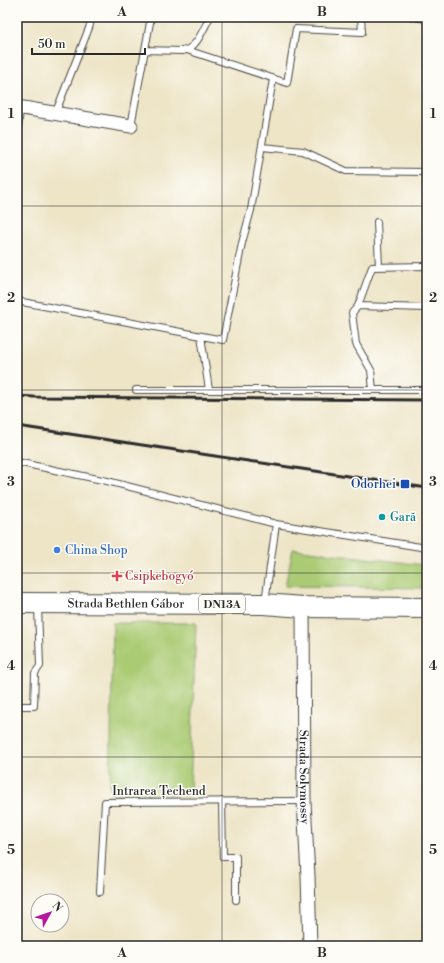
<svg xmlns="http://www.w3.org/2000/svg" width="444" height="963" font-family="'Libre Bodoni',serif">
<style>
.green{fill:#aacb73;stroke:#6a7b4f}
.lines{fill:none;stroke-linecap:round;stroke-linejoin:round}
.service-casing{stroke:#484742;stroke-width:8}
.minor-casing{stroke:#484742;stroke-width:15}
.primary-casing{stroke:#484742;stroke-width:22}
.service{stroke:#fff;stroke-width:6}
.minor{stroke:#fff;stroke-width:13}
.primary{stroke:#fff;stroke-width:20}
.rail{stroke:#2b2b2b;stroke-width:3}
.grid{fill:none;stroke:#2b2b2b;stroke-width:1;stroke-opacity:0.55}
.transit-dot{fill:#1a4fb4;stroke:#fdfcf7;stroke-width:1.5}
.culture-dot{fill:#0f9aa8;stroke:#fdfcf7;stroke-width:1.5}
.shop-dot{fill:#3f7fe0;stroke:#fdfcf7;stroke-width:1.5}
.health-dot{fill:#e0444e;stroke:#fdfcf7;stroke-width:1.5}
.labels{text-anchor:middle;stroke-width:3;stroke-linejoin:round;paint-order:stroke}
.shield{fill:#fdfcf7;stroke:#6a6a68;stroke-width:1}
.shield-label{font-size:11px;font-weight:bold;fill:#2b2b2b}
.transit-label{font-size:12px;fill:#164399;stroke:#fdfcf7;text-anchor:end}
.culture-label{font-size:12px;fill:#0d838f;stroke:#fdfcf7;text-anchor:start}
.shop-label{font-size:12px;fill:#366cbe;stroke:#fdfcf7;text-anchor:start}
.health-label{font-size:12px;fill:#be3a42;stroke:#fdfcf7;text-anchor:start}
.street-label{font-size:12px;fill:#2b2b2b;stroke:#fdfcf7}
.neatline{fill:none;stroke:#2b2b2b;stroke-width:1.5}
.grid-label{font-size:13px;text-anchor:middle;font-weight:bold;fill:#2b2b2b}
</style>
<rect width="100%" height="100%" fill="#fdfcf7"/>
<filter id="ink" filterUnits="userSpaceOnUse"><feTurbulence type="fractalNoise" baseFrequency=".025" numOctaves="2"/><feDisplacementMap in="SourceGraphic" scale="8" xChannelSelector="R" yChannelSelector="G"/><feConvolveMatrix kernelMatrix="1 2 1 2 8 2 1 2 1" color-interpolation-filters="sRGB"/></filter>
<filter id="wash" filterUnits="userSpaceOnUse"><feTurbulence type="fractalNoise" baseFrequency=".012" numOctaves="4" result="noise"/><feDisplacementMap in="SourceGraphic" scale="16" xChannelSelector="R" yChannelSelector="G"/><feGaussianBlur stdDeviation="0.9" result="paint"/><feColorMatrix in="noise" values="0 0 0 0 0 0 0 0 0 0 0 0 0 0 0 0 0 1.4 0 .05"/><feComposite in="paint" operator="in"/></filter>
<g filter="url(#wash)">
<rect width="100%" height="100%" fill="#eee5c7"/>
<!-- green -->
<path class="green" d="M293 549 424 565 427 568V588L285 586Z
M113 623H196L190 796 110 794Z"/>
</g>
<g filter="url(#ink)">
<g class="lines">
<defs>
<path id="service" d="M412 17 427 19
M145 50 182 51C197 49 203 29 210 17
M187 50 287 83 296 29 362 32 361 17
M55 114 89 28 92 17
M131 126 151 17
M17 139 20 108
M262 147 303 151 346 171 427 172
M377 222 379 267
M17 301 223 340 242 243 251 210 273 79
M358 306 372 267 427 266
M201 336 209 390
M136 390H427
M373 390 371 370 356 344 352 313 358 306 427 308
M17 462 107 481 276 524 427 548
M265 602 276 524
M17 706H34L35 673 40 666 38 606
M222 801 223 857H236V900
M100 892 105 802 304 801"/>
<g id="minor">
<path d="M17 107 131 126"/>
<path id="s1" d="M303 607 304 801 308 876 310 946"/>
</g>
<g id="primary">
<path id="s2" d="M17 603 264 604 303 607 427 608"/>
</g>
</defs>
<!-- service casing -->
<use href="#service" class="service-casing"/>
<!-- minor casing -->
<use href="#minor" class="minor-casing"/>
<!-- primary casing -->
<use href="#primary" class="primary-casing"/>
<!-- service -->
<use href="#service" class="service"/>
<!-- minor -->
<use href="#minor" class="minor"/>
<!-- primary -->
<use href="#primary" class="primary"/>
<!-- rail -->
<path class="rail" d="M17 396 34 397 427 400
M17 426 427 488"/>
</g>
</g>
<!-- grid -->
<path class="grid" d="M222 17V946M17 206H427M17 390H427M17 573H427M17 757H427"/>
<!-- markers -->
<rect class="transit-dot" x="400" y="479" width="10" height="10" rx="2"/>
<circle class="culture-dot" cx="382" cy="517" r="4"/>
<circle class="shop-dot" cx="57" cy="550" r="4"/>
<path class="health-dot" d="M115 570h4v4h4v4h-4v4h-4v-4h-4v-4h4z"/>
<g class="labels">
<!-- shield labels -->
<rect class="shield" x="199" y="595" width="46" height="18" rx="3"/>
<g class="shield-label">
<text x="222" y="608">DN13A</text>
</g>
<!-- transit labels -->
<g class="transit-label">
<text x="396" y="488">Odorhei</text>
</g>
<!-- culture labels -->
<g class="culture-label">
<text x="390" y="521">Gară</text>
</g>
<!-- shop labels -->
<g class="shop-label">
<text x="65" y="554">China Shop</text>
</g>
<!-- health labels -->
<g class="health-label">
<text x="125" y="580">Csipkebogyó</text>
</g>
<!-- street labels -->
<g class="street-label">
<text dy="4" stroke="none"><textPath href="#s2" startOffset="109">Strada Bethlen Gábor</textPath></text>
<text dy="4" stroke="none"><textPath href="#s1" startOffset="170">Strada Solymossy</textPath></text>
<text x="159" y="795">Intrarea Țechend</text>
</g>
</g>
<!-- margin -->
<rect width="444" height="963" fill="none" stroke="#fdfcf7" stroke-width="44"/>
<!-- north arrow -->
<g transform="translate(50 913) rotate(50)"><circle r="19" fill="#fdfcf7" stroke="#a9a8a5"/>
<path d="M0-3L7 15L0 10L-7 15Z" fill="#b5179e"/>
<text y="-6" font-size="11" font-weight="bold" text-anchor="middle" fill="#2b2b2b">N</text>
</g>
<!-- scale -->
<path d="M32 48v6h113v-6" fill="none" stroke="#2b2b2b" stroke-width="2"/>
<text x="38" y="48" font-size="12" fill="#2b2b2b" stroke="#fdfcf7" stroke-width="3" paint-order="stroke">50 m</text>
<rect x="22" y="22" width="400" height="919" class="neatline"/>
<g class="grid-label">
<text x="122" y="16">A</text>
<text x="322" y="16">B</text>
<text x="11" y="118">1</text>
<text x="433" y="118">1</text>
<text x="11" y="302">2</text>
<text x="433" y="302">2</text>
<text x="11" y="486">3</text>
<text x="433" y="486">3</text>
<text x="11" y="670">4</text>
<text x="433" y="670">4</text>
<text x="11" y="854">5</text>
<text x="433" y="854">5</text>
<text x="122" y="957">A</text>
<text x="322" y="957">B</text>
</g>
</svg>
